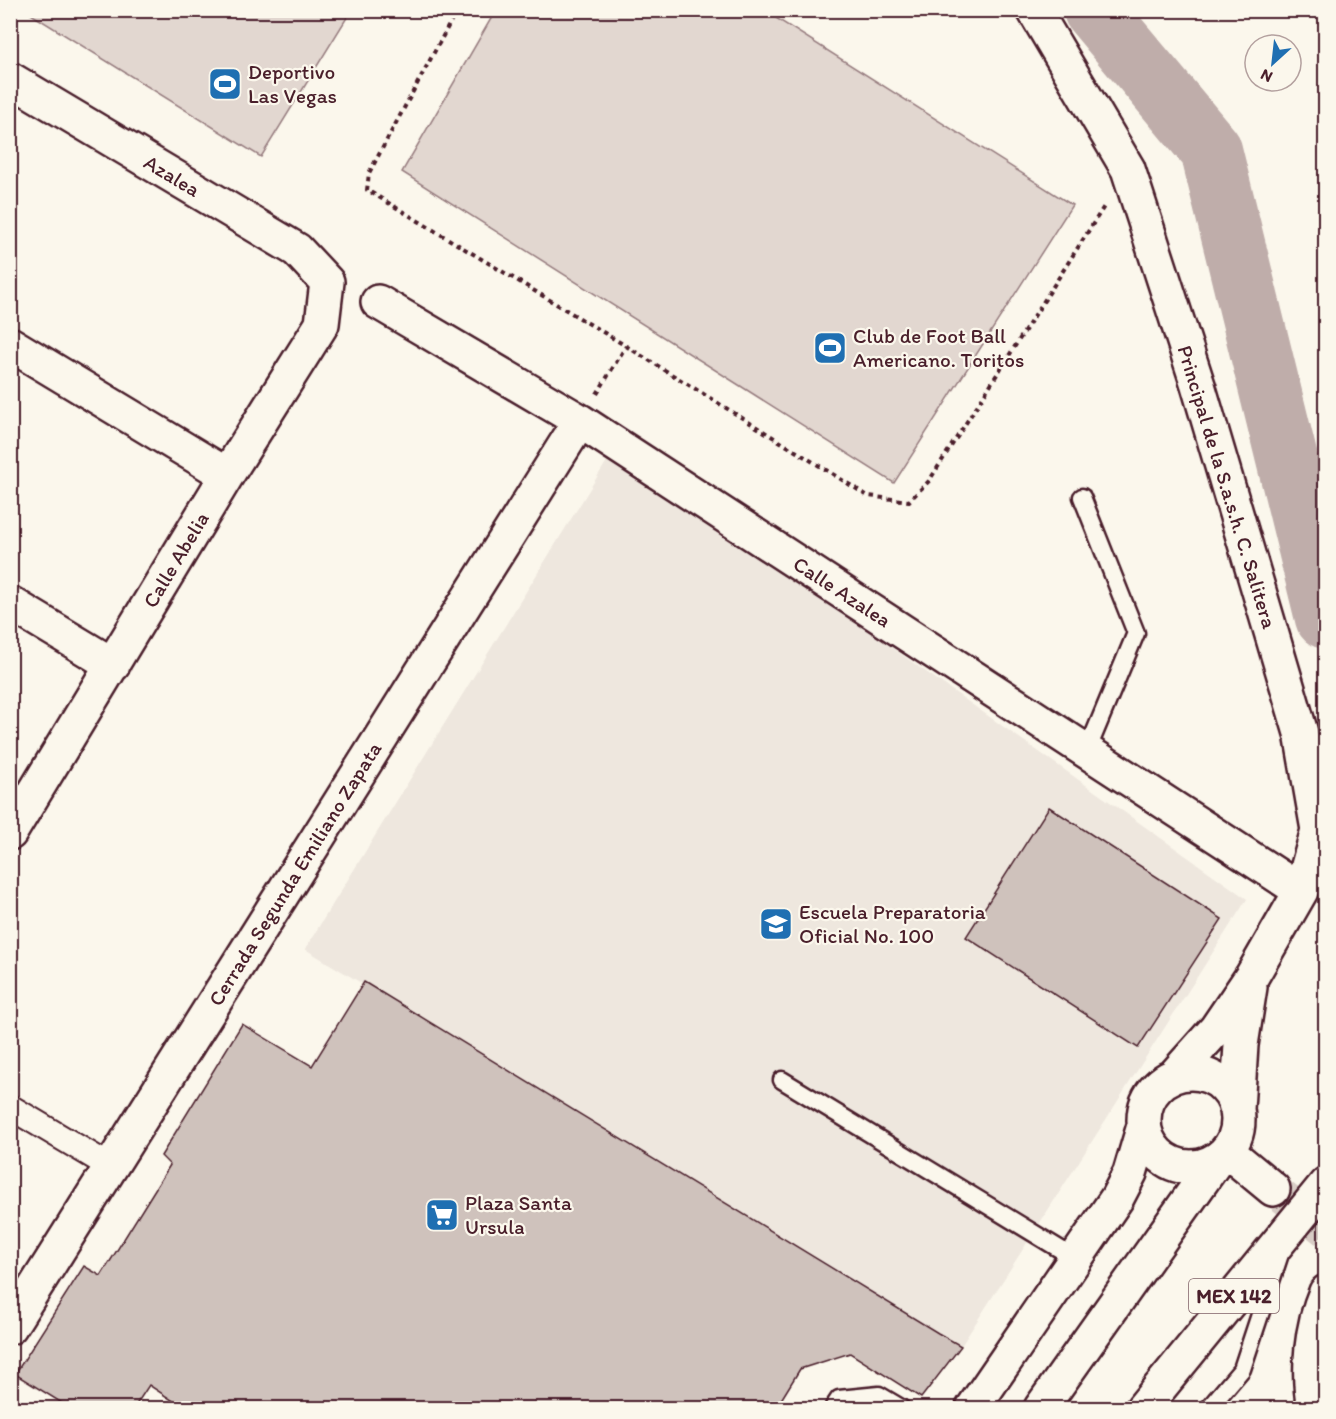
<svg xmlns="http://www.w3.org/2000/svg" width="1336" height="1419" font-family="Itim,sans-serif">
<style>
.built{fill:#eee7de}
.pitch{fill:#e2d7d0;stroke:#967b7e;stroke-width:1.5}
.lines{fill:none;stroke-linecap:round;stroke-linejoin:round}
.river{stroke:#bfadaa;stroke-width:62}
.building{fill:#cfc2bc;stroke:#4a1f2b;stroke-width:1.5}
.minor-tunnel{stroke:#d8ccc5;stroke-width:33;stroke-dasharray:33 16;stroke-linecap:butt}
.service-casing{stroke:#4a1f2b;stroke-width:21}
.pedestrian-casing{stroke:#4a1f2b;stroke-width:28}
.minor-casing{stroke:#4a1f2b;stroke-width:38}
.trunk-casing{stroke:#4a1f2b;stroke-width:38}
.motorway-casing{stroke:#4a1f2b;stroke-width:38}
.path{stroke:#4a1f2b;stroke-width:4;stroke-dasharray:4.5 4.5;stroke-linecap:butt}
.service{stroke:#fbf7ec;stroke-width:16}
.pedestrian{stroke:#fbf7ec;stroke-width:24}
.minor{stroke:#fbf7ec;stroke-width:33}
.trunk{stroke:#fbf7ec;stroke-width:33}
.motorway{stroke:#fbf7ec;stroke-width:33}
.labels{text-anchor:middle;stroke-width:4.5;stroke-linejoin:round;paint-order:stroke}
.shield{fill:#fbf7ec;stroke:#7f6065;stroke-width:1.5}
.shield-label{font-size:20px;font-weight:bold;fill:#4a1f2b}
.poi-label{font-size:21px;fill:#4a1f2b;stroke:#fbf7ec;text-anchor:start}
.street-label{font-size:21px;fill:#4a1f2b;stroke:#fbf7ec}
</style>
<rect width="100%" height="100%" fill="#fbf7ec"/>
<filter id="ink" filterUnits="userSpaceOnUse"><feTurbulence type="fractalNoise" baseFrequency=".0167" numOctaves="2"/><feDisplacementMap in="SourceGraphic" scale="12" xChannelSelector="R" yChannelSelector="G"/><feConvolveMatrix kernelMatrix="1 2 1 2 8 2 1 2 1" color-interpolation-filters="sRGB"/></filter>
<g filter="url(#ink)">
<!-- built -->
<path class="built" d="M607 461 864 628 1247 899 961 1346 305 949Z"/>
<!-- pitch -->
<path class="pitch" d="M496 10 765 11 1072 205 894 483 402 172Z
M26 11H351L261 157Z"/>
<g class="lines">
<!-- river -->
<path class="river" d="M1094 10 1211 150 1326 618"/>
</g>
<!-- building -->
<path class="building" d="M1049 807 1222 919 1138 1048 966 937Z
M364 982 938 1333 961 1346 921 1398 850 1353 800 1369 776 1408H184L149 1385 134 1408H70L15 1374 84 1266 101 1276 170 1165 161 1156 242 1024 312 1066Z"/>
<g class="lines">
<!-- minor-tunnel -->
<path class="minor-tunnel" d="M1273 1189 1326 1231"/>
<defs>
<path id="service" d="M1082 497 1136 633 1087 751
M782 1080 1076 1259
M833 1408 839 1399 879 1395 901 1408
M1209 1408 1242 1369 1280 1254"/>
<path id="pedestrian" d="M10 1107 111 1167"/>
<path id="minor" d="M1034 10 1128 169 1198 385 1301 733 1318 830 1301 891 1252 976 1216 1029 1174 1076
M10 79 297 250 327 282 322 324 227 475 10 833
M378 302 580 421 1301 891
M10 344 227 475
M10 603 113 665
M1144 1120a47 47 0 1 1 94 0a47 47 0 1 1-94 0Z
M1237 1109 1241 1045 1250 987
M1227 1151 1273 1189
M10 1327 580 421
M973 1408 1117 1198 1130 1173 1143 1129
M1041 1408 1216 1161"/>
<path id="trunk" d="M1143 1408 1326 1184"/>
<path id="motorway" d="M1314 1408C1307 1372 1311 1327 1326 1292"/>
</defs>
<!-- service casing -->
<use href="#service" class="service-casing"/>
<!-- pedestrian casing -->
<use href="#pedestrian" class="pedestrian-casing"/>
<!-- minor casing -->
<use href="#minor" class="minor-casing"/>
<!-- trunk casing -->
<use href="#trunk" class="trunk-casing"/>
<!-- motorway casing -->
<use href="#motorway" class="motorway-casing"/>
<!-- path -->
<path class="path" d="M457 10 369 173 367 190 626 346 868 496 909 501 929 481 1105 205
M597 394 626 346"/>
<!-- service -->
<use href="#service" class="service"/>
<!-- pedestrian -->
<use href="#pedestrian" class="pedestrian"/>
<!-- minor -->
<use href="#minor" class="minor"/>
<!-- trunk -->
<use href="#trunk" class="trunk"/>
<!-- motorway -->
<use href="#motorway" class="motorway"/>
</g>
</g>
<!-- icons -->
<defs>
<symbol id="stadium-square" viewBox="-11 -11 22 22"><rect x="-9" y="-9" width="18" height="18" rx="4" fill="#1f6fb2" stroke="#fbf7ec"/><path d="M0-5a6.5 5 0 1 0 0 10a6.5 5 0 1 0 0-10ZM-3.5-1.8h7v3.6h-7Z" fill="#fff"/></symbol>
<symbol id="school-square" viewBox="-11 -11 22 22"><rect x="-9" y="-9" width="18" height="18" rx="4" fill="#1f6fb2" stroke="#fbf7ec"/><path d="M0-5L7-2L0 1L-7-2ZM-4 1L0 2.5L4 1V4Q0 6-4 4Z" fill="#fff"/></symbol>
<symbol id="supermarket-square" viewBox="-11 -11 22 22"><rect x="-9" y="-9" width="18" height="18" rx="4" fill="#1f6fb2" stroke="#fbf7ec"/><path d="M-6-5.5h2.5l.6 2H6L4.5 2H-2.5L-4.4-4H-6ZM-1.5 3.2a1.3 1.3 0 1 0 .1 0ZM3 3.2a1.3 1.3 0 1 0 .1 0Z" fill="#fff"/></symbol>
</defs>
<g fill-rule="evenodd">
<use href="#stadium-square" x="206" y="65" width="38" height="38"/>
<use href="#stadium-square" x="811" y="329" width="38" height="38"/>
<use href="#school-square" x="757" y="905" width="38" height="38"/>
<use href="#supermarket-square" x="423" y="1196" width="38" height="38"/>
</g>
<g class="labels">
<!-- shield labels -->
<rect class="shield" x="1189" y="1279" width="90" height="34" rx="4.5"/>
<g class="shield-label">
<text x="1234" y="1303">MEX 142</text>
</g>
<!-- poi labels -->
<g class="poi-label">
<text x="248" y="79">Deportivo<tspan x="248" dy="24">Las Vegas</tspan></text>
<text x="853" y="343">Club de Foot Ball<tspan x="853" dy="24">Americano. Toritos</tspan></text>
<text x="799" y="919">Escuela Preparatoria<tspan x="799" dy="24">Oficial No. 100</tspan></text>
<text x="465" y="1210">Plaza Santa<tspan x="465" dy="24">Ursula</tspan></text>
</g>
<!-- street labels -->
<g class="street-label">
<text transform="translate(172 176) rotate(31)" y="7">Azalea</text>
<text transform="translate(1227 487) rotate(73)" y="7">Principal de la S.a.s.h. C. Salitera</text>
<text transform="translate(176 560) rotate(-59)" y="7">Calle Abelia</text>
<text transform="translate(842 592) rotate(33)" y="7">Calle Azalea</text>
<text transform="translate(295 874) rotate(-58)" y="7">Cerrada Segunda Emiliano Zapata</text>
</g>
</g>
<!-- margin -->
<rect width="1336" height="1419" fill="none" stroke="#fbf7ec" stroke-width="36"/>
<rect x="18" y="18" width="1300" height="1383" fill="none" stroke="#4a1f2b" stroke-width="2" filter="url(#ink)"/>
<!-- north arrow -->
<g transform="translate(1273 63) rotate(207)"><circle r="28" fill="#fbf7ec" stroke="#b4a19f" stroke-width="1.5"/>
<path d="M0-4.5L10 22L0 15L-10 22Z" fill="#1f6fb2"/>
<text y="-9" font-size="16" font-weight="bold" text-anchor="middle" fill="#4a1f2b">N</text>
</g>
</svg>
